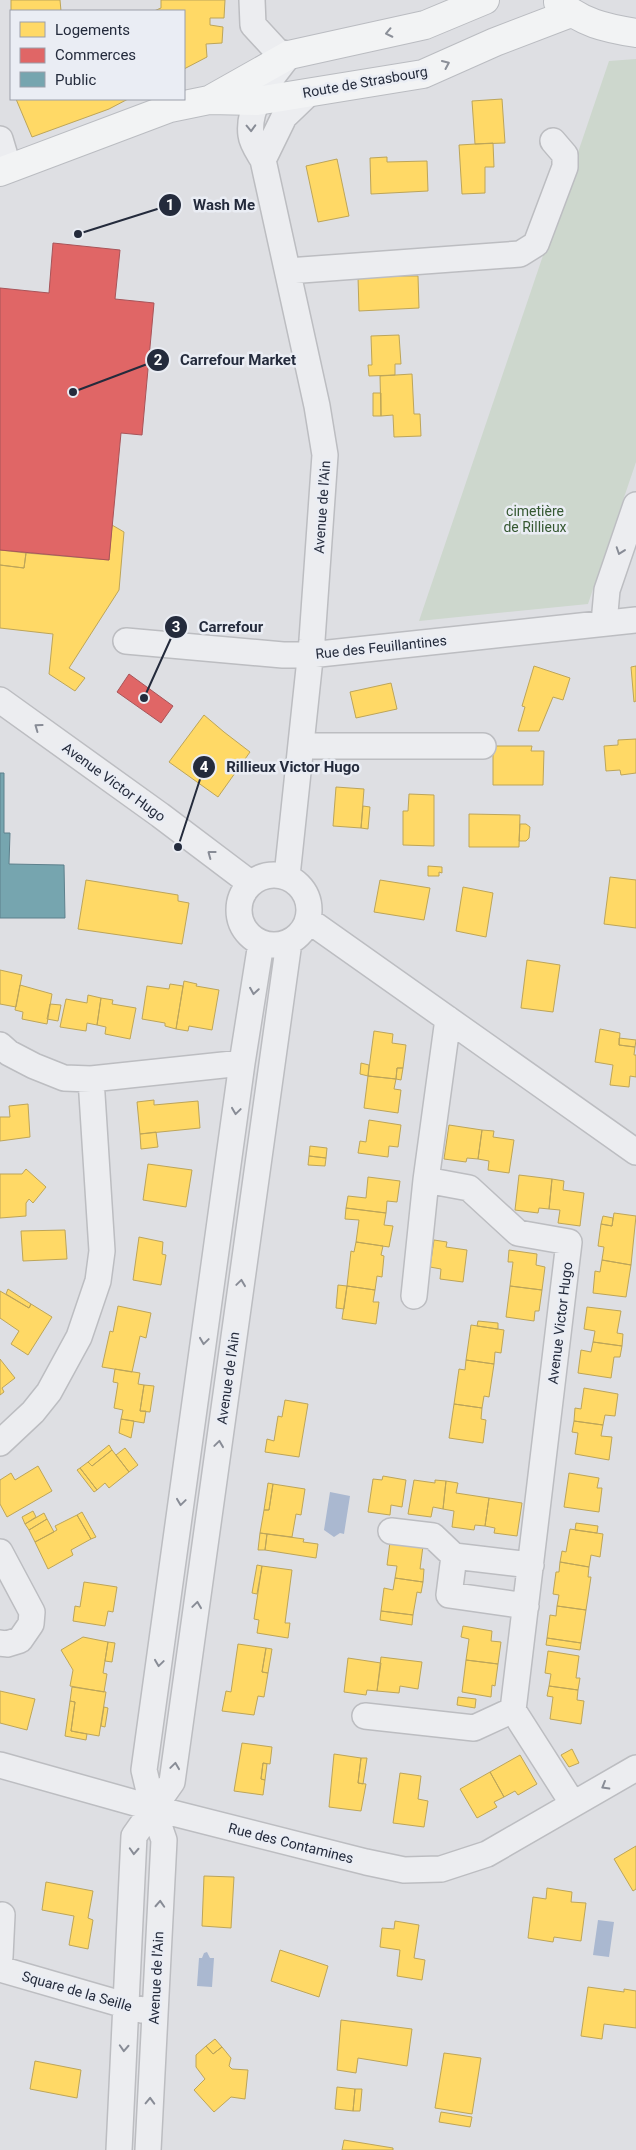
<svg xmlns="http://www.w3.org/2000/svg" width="636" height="2150" font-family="Roboto,sans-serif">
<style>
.green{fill:#cdd7cd}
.water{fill:#aab8d0}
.homes{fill:#ffd966;stroke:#bda559}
.shops{fill:#e06666;stroke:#a85459}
.public{fill:#76a5af;stroke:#5d808c}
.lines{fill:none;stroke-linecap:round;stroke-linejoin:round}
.minor-casing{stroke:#bcbdc1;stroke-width:28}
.major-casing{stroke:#babcc1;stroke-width:30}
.minor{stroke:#ecedf0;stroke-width:25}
.major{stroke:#f2f3f4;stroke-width:28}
.oneway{stroke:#8b8f98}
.oneway2{stroke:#888c96}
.labels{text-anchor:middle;stroke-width:5;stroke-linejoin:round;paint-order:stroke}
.street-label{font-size:14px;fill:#242b3c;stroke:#eaedf4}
.park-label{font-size:14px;fill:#355831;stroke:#eaedf4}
.leader{fill:none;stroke:#242b3c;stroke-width:2}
.callout-dot{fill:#242b3c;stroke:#eaedf4;stroke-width:2}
.mark-label{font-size:15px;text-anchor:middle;font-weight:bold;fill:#fff}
.callout-label{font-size:15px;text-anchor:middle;font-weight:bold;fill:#242b3c;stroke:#eaedf4;stroke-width:5;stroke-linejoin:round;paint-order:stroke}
</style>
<rect width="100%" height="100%" fill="#dedfe3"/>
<!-- green -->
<path class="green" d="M636 59V462L588 604 419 621 609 61Z"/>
<!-- water -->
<path class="water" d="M330 1492 350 1496 344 1534 340 1533 334 1537 324 1530Z
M598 1920 614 1922 609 1957 593 1955Z
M207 1952 210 1958H214L212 1987 197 1986 199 1958H202L204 1953Z"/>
<!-- homes -->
<path class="homes" d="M11 0H60L61 11H11Z
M161 0H225L224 18H210V25L223 27 222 43 206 44 207 57 184 69V11H154L161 8Z
M16 99H128L109 109 32 137Z
M502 99 505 143 475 144 472 101Z
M493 143 494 167H485V193L462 194 459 145Z
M387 157V162L427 161 428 191 371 194 370 158Z
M337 159 349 216 318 222 306 166Z
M388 276H418L419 308 359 311 358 277Z
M399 335 401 364H395V375L369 376 368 365H372L371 336Z
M412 374 414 414H420L421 436 394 437 393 415 381 416 380 376Z
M373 393H381V416H373Z
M112 525 124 532 119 590 69 668 85 678 75 691 49 674 53 634 0 628V565L24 568 26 553 109 560Z
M0 550 26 553 24 568 0 565Z
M534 666 570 678 563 700 553 697 539 731H518L525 707 522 706Z
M636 666V701L634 702 631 667Z
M391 683 397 709 356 718 350 692Z
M204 715 224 732 250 752 218 797 169 762Z
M636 739V773L621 775 620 770 606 771 604 746 618 745V740Z
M493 746H532L531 751H544L543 785H493Z
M336 787 364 789 361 828 333 826Z
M409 794 434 795V846L403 845V811H408Z
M363 806 370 807 368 829 361 828Z
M469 814 520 815 519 847H469Z
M520 824H526L530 827 529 838 526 841H519Z
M428 866 442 867V873L439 872V876H428Z
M610 877 636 880V928L604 924Z
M86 880 178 895V901L189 903 182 944 78 929Z
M380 880 430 888 424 920 374 912Z
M463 887 493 893 486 937 456 931Z
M527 960 560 965 553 1012 521 1008Z
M0 970 22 975 16 1007 0 1004Z
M184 981 197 984 196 986 219 990 212 1030 189 1026 188 1031 176 1029Z
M170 984 183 986 176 1029 165 1026V1023L142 1019 147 986 169 989Z
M20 985 52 994 47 1024 22 1019 23 1012 15 1010Z
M88 995 101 998 97 1025 87 1023 86 1031 60 1027 66 999 87 1003Z
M101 998 113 1000 112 1004 136 1008 130 1039 105 1034 106 1027 97 1025Z
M50 1004 61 1005 58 1021 47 1019Z
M600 1029 620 1033 619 1045 635 1047 634 1055H636V1077L630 1076 629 1087 610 1085 613 1065 595 1062Z
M374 1031 393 1034 392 1043 406 1045 403 1068H397L396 1079 368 1076Z
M619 1038 636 1040 635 1047 619 1045Z
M361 1063 369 1065 368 1076 360 1074Z
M397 1068H403L401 1080 396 1079Z
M368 1076 396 1079 394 1089 401 1090 398 1113 364 1108Z
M154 1100V1105L198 1101 200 1128 140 1134 137 1102Z
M28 1104 30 1137 0 1141V1117H10L9 1106Z
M369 1120 401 1125 398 1147 389 1146 388 1157 358 1153 360 1141 366 1142Z
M449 1125 482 1130 478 1159 467 1158 466 1162 444 1159Z
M482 1130 494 1131 493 1137 514 1140 509 1173 488 1170 489 1161 478 1159Z
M156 1132 158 1147 141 1149 140 1134Z
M310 1146 327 1148 326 1158 309 1156Z
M309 1156 326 1158 325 1166 308 1165Z
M148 1164 192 1170 186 1207 143 1200Z
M26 1169 46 1187 33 1203 29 1199 26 1203V1216L0 1218V1174H22Z
M519 1175 552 1179 549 1209 539 1208 538 1213 515 1210Z
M368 1177 400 1181 397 1202 387 1201 386 1213 346 1208 348 1196 366 1198Z
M552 1179 564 1181 563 1190 584 1193 580 1226 558 1223 560 1210 549 1209Z
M346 1208 386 1213 384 1225 393 1226 389 1247 356 1242 359 1220 345 1219Z
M614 1213 636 1216 631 1265 602 1260 604 1247 598 1246 601 1224 612 1226Z
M603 1216 613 1218 612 1226 601 1224Z
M65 1230 67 1259 23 1261 21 1231Z
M139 1237 163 1242 162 1254 166 1255 161 1285 133 1280Z
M434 1240 447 1242 446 1247 467 1250 463 1282 440 1279 441 1269 430 1267Z
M356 1242 383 1246 381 1255 384 1256 382 1277 377 1276 375 1290 347 1286 351 1251 354 1252Z
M509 1250 537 1254 536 1265 545 1267 542 1290 510 1286 513 1262H508Z
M602 1260 631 1265 626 1297 593 1293 595 1271 600 1272Z
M338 1285 347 1286 344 1309 336 1308Z
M347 1286 375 1290 373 1302H379L376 1324 342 1319Z
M510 1286 542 1290 539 1311H535L534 1321 506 1317Z
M8 1289 31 1304 29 1308 6 1294Z
M0 1291 29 1308 31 1304 52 1317 28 1355 11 1344 19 1331 0 1318Z
M118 1306 151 1313 146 1338 140 1336 132 1372 102 1367 110 1331 113 1332Z
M587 1307 621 1311 617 1333 623 1334 622 1346 593 1342 595 1331 584 1329Z
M478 1321 498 1323V1329L477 1326Z
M471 1325 504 1330 501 1353 495 1352 494 1364 466 1360Z
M593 1342 622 1346 620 1357H614L611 1378 578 1373 581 1350 591 1352Z
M0 1359 15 1378 2 1388 4 1392 0 1395Z
M466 1360 494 1364 489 1397 484 1396 482 1408 454 1404 459 1369 465 1370Z
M115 1369 140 1373 138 1384 144 1385 140 1411H146L144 1423 121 1419 123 1410 114 1408 118 1383 113 1382Z
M144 1385 154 1386 150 1412 140 1411Z
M584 1388 618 1394 615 1416 605 1415 603 1425 574 1421 575 1408 581 1409Z
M285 1400 308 1404 299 1457 265 1452 267 1439 274 1441 278 1416 282 1417Z
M454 1404 482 1408 481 1419 486 1420 483 1443 449 1438Z
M121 1419 134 1421 131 1438 119 1433Z
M574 1421 603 1425 601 1436 612 1437 609 1460 575 1454 578 1433 572 1432Z
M109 1445 112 1450 92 1466 88 1462Z
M125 1448 138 1465 129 1472 116 1455Z
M112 1450 129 1472 109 1488 105 1483 97 1490 80 1468 88 1462 92 1466Z
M38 1466 52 1491 7 1517 0 1504V1480L11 1473 15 1480Z
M80 1468 97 1490 94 1492 77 1470Z
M569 1473 599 1478 597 1488H602L599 1512 564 1507Z
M383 1476 406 1480 402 1507 391 1505 390 1515 368 1512 373 1479 382 1480Z
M414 1480 435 1483V1480L446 1481 443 1509 433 1507 431 1517 408 1514Z
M446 1481 458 1483 456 1493 489 1498 485 1526 475 1525 474 1530 452 1527 454 1511 443 1509Z
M268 1483 273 1484 269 1510H264Z
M273 1484 305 1489 301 1515 296 1514 292 1537 260 1533 264 1510H269Z
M489 1498 522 1503 517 1536 494 1533 495 1528 485 1526Z
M33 1511 36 1517 25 1524 22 1517Z
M82 1512 96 1537 91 1539 77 1515Z
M44 1513 47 1519 29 1530 25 1524Z
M77 1515 91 1539 71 1550 73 1555 48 1569 35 1542 57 1530 55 1526Z
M47 1519 54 1532 35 1542 29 1530Z
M576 1523 598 1526 597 1533 575 1530Z
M570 1529 603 1534 600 1557 591 1555 589 1567 560 1562 562 1551 566 1552Z
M260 1533 267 1534 265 1550H258Z
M267 1534 304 1539 303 1542 318 1544 316 1558 265 1550Z
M390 1542 423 1546 420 1569H424L423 1582 395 1578 397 1566 387 1565Z
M560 1562 589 1567 588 1577H591L586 1610 557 1606 559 1595 553 1594 556 1572H559Z
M257 1565 262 1566 257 1594 252 1593Z
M262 1566 292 1570 285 1623H290L288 1638 257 1633 259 1620 254 1619Z
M395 1578 423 1582 421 1593 417 1592 413 1615 381 1611 384 1588 393 1590Z
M84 1582 117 1587 113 1612 108 1611 105 1626 73 1621 75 1606 80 1607Z
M557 1606 586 1610 581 1643 547 1638 550 1615 556 1616Z
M381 1611 413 1615 412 1625 380 1620Z
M463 1626 492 1631 491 1641 501 1642 498 1664 466 1660 469 1639 461 1637Z
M83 1637 108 1642 103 1673 107 1674 104 1692 70 1686 73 1670 61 1650Z
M547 1638 581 1643 580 1650 546 1645Z
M108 1642 115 1643 112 1662 105 1661Z
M238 1644 266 1648 262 1672 268 1673 264 1697 258 1696 254 1715 222 1711 226 1691 231 1692Z
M266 1648 272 1649 268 1673 262 1672Z
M548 1651 579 1656 576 1678H580L578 1690 549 1686 551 1674 545 1673Z
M381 1657 422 1662 418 1689 400 1686 399 1693 377 1691Z
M348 1658 381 1663 377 1691 367 1690 366 1695 344 1692Z
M466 1660 498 1664 495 1686 492 1685 491 1697 462 1692Z
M549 1686 578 1690 577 1700 584 1701 581 1724 550 1719 553 1697 547 1696Z
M72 1687 106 1692 99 1736 71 1731 75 1702 70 1701Z
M0 1691 35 1699 27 1730 0 1723Z
M458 1697 476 1699 475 1708 457 1705Z
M70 1701 75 1702 71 1731 87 1734 86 1740 65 1736Z
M104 1707 108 1708 105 1727 101 1726Z
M242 1743 272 1747 270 1764 263 1763 261 1779 265 1780 263 1795 234 1791Z
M572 1749 579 1763 569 1767 561 1755Z
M334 1754 361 1758 358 1783 366 1784 361 1811 329 1807Z
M520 1755 537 1784 518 1795 515 1791 504 1797 490 1772Z
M361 1758H367L363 1784 358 1783Z
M263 1763 267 1764 265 1780 261 1779Z
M490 1772 504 1797 494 1802 497 1807 477 1818 460 1789Z
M400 1773 421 1776 418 1799 428 1801 424 1827 393 1823Z
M636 1846V1889L633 1891 614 1859Z
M204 1876 234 1877 231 1928 202 1926Z
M46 1882 93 1891 88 1918 93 1920 88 1949 69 1945 74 1916 42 1910Z
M547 1888 572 1892 571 1902 586 1903 581 1941 554 1937 553 1942 528 1938 533 1897 546 1899Z
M395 1921 419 1925 414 1958 425 1960 422 1980 397 1976 400 1950 380 1947 382 1928 394 1929Z
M280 1950 328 1966 319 1997 271 1981Z
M588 1987 624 1992V1989L636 1991V2028L604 2024 602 2039 581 2036Z
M341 2020 412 2029 407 2066 358 2058 356 2073 337 2070Z
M215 2039 222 2047 213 2054 206 2046Z
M206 2046 213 2054 222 2047 231 2058 229 2066 232 2069 248 2070 245 2099 231 2097 214 2112 194 2090 205 2079 196 2067V2055Z
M444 2053 481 2058 472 2114 435 2108Z
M35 2061 81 2070 77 2098 30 2089Z
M337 2087 355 2089 353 2111 335 2109Z
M355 2089H362L360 2111H353Z
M441 2112 472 2117 470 2127 439 2122Z
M344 2140 393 2148V2150H342Z"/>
<!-- shops -->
<path class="shops" d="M53 243 120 250 115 299 154 303 142 435 121 433 109 560 0 550V288L49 293Z
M129 674 173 706 161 723 117 692Z"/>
<!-- public -->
<path class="public" d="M0 773H4V833H10L9 864 64 865 65 918H0Z"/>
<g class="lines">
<defs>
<path id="minor" d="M252 0 253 25 277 51 289 55C272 78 247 104 251 135 252 144 259 153 263 160L317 406 325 455 312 640 287 876
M0 139 9 169
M263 160 284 117 310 92
M288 271 520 254 536 244 565 167V155L553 141
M604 623 607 590 636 505
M126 641 283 655H310L636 620
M0 700 160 815 250 883
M301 746H483
M239 910a35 35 0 1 1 70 0a35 35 0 1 1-70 0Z
M308 920 636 1152
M0 1045 9 1053 34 1066 64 1078 91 1079 242 1063
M426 1180 469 1188 518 1233 569 1242 513 1710 573 1804
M414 1296 426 1180 448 1019
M0 1443 33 1412 49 1392 79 1337 98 1281 102 1251 91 1079
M391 1531 433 1536 454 1556 531 1565
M0 1552 32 1612 31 1624 20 1640 7 1644 0 1643
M454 1556 449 1595 526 1606
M365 1716 474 1728 513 1710
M0 1765 153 1808 366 1862 404 1870 441 1869 487 1854 636 1768
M0 1957 2 1915
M0 1969 142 2010
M119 2150 134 1836 172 1782 289 942
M148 2150 164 1840 153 1808 144 1770 242 1063 261 943"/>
<path id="major" d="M558 2C582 23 605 28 636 33
M211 99 289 55 425 25 485 0
M0 172 170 108 209 100 257 101 423 74 495 42 571 13"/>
</defs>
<!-- minor casing -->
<use href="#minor" class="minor-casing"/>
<!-- major casing -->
<use href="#major" class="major-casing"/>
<!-- minor -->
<use href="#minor" class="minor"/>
<!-- major -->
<use href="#major" class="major"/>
</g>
<!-- one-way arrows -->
<defs><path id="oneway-chevron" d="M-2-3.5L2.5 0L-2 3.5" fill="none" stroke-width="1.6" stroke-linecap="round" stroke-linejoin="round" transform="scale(1.25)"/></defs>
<g class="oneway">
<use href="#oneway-chevron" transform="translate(389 33) rotate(168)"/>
<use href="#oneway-chevron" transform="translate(446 64) rotate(-24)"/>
</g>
<g class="oneway2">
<use href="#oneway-chevron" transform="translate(251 128) rotate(88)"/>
<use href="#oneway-chevron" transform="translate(620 551) rotate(109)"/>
<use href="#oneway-chevron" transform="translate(38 727) rotate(-144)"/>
<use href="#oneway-chevron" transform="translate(211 854) rotate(-143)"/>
<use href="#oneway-chevron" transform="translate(254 991) rotate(99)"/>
<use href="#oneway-chevron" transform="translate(236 1111) rotate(98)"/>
<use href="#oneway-chevron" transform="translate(241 1283) rotate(-82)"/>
<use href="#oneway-chevron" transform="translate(204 1341) rotate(98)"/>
<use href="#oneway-chevron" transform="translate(219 1444) rotate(-82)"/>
<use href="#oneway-chevron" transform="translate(181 1502) rotate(98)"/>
<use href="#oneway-chevron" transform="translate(197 1605) rotate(-82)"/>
<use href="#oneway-chevron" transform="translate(159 1663) rotate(98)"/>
<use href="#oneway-chevron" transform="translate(175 1766) rotate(-82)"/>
<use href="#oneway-chevron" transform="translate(605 1786) rotate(150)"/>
<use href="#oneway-chevron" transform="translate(134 1851) rotate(93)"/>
<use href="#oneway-chevron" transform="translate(160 1904) rotate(-87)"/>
<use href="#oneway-chevron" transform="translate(124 2048) rotate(93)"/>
<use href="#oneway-chevron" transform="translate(150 2101) rotate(-88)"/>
</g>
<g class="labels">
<!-- street labels -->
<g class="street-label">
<text transform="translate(365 82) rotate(-10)" y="5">Route de Strasbourg</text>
<text transform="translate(322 507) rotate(-86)" y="5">Avenue de l'Ain</text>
<text transform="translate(381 647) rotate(-6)" y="5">Rue des Feuillantines</text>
<text transform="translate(114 782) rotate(36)" y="5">Avenue Victor Hugo</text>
<text transform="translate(560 1323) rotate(-83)" y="5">Avenue Victor Hugo</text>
<text transform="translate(228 1378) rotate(-82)" y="5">Avenue de l'Ain</text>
<text transform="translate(291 1843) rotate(14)" y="5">Rue des Contamines</text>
<text transform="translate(156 1978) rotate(-87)" y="5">Avenue de l'Ain</text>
<text transform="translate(77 1991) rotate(16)" y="5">Square de la Seille</text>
</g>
<!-- park labels -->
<g class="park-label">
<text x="535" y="516">cimetière<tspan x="535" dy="16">de Rillieux</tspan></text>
</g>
</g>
<!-- callouts -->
<path class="leader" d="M78 234L170 205M73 392L158 360M144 698L176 627M178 847L204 767"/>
<g class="callout-dot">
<circle cx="78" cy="234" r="5"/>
<circle cx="73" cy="392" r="5"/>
<circle cx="144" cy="698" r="5"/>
<circle cx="178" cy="847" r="5"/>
<circle cx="170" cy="205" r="12"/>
<circle cx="158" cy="360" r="12"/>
<circle cx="176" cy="627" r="12"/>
<circle cx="204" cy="767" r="12"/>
</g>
<g class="mark-label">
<text x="170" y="210">1</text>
<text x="158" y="365">2</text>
<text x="176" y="632">3</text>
<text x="204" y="772">4</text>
</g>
<g class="callout-label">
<text x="224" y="210">Wash Me</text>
<text x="238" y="365">Carrefour Market</text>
<text x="231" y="632">Carrefour</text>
<text x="293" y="772">Rillieux Victor Hugo</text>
</g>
<!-- legend -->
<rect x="10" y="10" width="175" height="90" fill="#eaedf4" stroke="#9b9faa"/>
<rect x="20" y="22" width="25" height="15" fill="#ffd966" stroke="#9b9faa"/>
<text x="55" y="35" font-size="15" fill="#242b3c">Logements</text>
<rect x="20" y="48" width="25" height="15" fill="#e06666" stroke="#9b9faa"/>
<text x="55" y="60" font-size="15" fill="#242b3c">Commerces</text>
<rect x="20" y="72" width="25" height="15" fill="#76a5af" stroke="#9b9faa"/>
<text x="55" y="85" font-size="15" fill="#242b3c">Public</text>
</svg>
